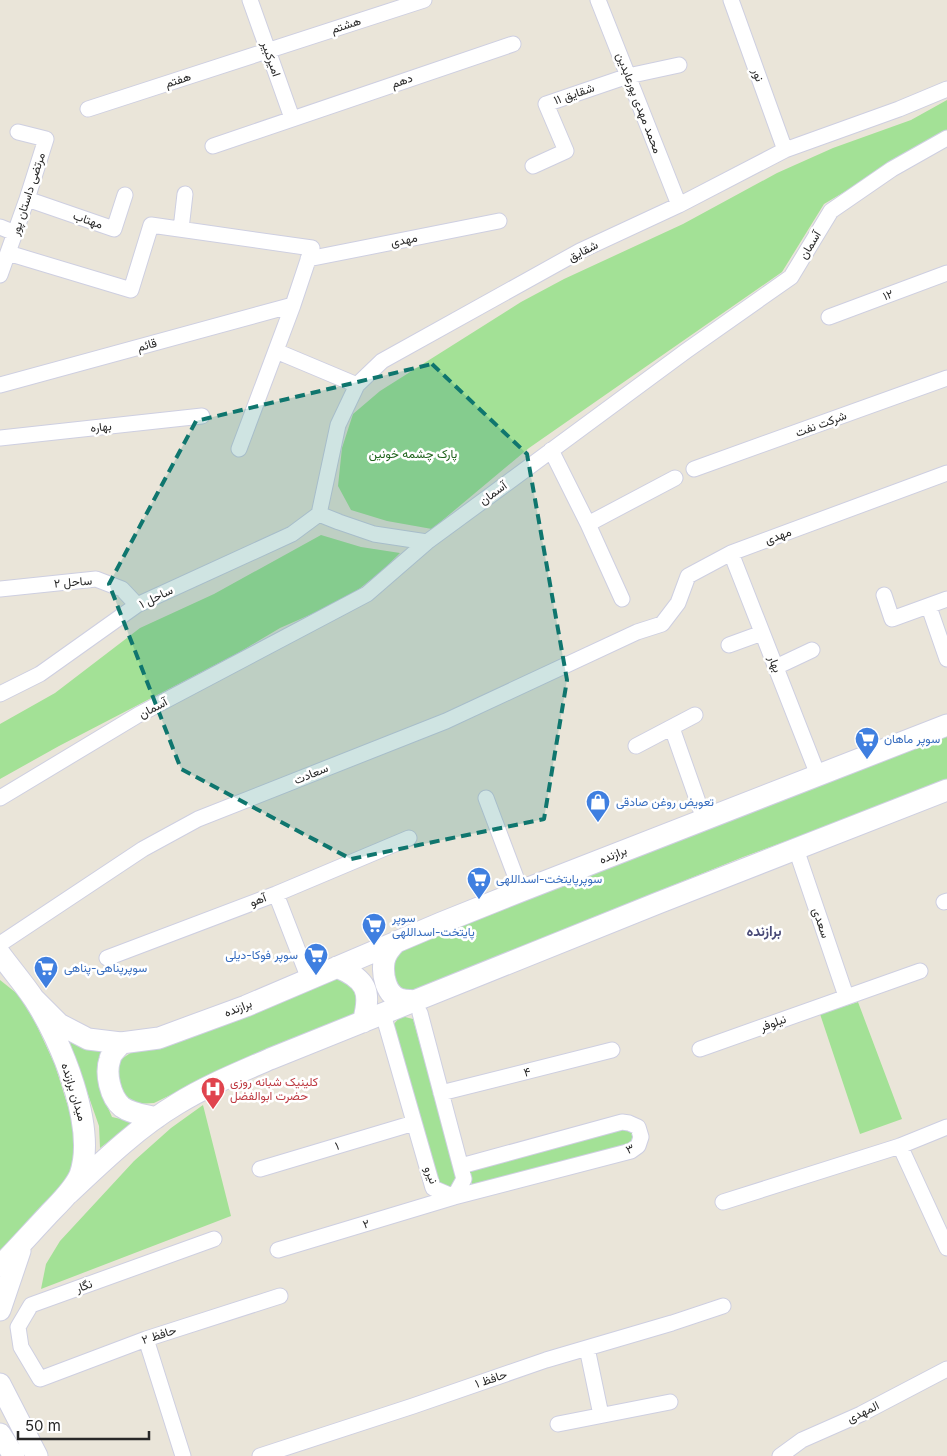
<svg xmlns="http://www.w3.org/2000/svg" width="947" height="1456" font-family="Inter,Vazirmatn,sans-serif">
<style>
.green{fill:#a3e196}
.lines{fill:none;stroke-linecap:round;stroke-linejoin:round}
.street-casing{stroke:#cecfe1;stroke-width:17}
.secondary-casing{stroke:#cecfe1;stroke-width:23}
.street{stroke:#fff;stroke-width:15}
.secondary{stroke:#fff;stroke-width:21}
.marked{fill:#0f766e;fill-opacity:0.2;stroke:#0f766e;stroke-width:4;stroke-dasharray:10 6;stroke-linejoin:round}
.labels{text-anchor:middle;stroke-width:5;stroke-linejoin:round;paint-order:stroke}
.street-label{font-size:12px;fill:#282828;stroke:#fff}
.park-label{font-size:12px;fill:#1e621a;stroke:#fff}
.shop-label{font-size:12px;fill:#366cbe;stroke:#fff;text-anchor:start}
.health-label{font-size:12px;fill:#be3a42;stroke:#fff;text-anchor:start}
.neighbourhood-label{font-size:14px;font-weight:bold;fill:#494a77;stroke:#fff}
</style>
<rect width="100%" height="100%" fill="#eae5d9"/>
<!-- green -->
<path class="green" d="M947 100V131L824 204 782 272 529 448 432 529 387 521 351 510 338 486 342 448 353 414 380 391 521 302 564 279 683 224 777 173 833 148 911 120Z
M321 535 361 547 400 553 383 570 359 589 330 606 280 628 238 653 59 746 0 779V724L55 693 140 628 214 594Z
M947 732V780L887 804 743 857 572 926 409 995C388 977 389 971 402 948Z
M336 977 354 985 358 1002 353 1019 187 1087 154 1103 136 1104 124 1095 118 1078 120 1060 132 1052Z
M0 980 20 996 36 1024 55 1065 75 1129 77 1156 65 1181 0 1254Z
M858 1002 902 1119 860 1134 820 1014Z
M401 1016 413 1019 457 1178 451 1189 439 1183 393 1025Z
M69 1040 104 1049 98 1061 100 1090 112 1117 134 1122 100 1148 99 1126Z
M203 1105 231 1216 41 1289 46 1264 60 1241 134 1161 171 1128Z
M628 1128 633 1133V1141L629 1146 473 1188 467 1168Z"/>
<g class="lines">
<defs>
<path id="street" d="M250 0 292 118
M598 0 679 205
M731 0 785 150
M88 109 424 0
M213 146 513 44
M533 166 566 151 546 104 628 76 679 65
M27 199 114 229 125 195
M0 227 15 233
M181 229 185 194
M8 253 131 290 151 225 312 248 293 305 239 449
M308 259 499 221
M0 275 27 199 46 139 18 132
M829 317 947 273
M276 351 357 385
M0 385 293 305
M0 438 202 416
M551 450 588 524 622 599
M694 469 947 378
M319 514 338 425 357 385 382 361 580 251 679 205 785 150 899 109 947 89
M319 514 339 522 374 534 427 542
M588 524 675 478
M731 553 818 775
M0 589 96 579 122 589 137 605
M884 595 892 619 947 599
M929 607 947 659
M729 645 762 633
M776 667 812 650
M0 694 40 674 137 605 292 534 319 514
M672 728 704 819
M636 746 695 715
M0 798 138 715 367 594 427 542 457 520 686 351 791 277 831 211 892 169 947 138
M486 798 521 891
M796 849 846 996
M276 894 309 979
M944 902 947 901
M0 944 143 849 198 819 446 721 637 632 662 624 678 603 688 576 731 553 947 473
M107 958 276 894 409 838
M383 1014 433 1188 454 1197 464 1179 420 1013
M700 1049 920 971
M441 1093 612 1050
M900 1146 947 1248
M260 1169 414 1123
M723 1202 900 1146 947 1127
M214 1239 31 1305 18 1327 21 1347 40 1379 146 1339 280 1296
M278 1250 454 1197 631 1151 638 1146 641 1137 638 1127 629 1123 622 1122 461 1166
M146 1339 183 1456
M587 1348 601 1415
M558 1424 670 1402
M260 1456 413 1406 546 1360 672 1323 723 1306
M780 1456 802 1440 861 1414 947 1369"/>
<path id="secondary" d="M396 942C390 948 385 954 384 962 382 975 386 995 400 999 405 1001 411 1000 416 1001
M0 954C11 969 24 984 34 999 61 1040 97 1127 80 1175 73 1191 58 1204 47 1216 31 1233 16 1250 0 1266
M337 967C366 979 372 991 363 1022
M34 999 59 1024 88 1039 121 1043 159 1038 246 1006 441 923 521 891 947 725
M121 1043C118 1048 111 1053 110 1059 105 1073 110 1097 122 1107 132 1114 145 1115 156 1118
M68 1194C102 1162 137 1128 177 1104 206 1086 238 1073 270 1059L658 903 947 790
M0 1310 20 1251
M0 1384 37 1456
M0 1434 14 1456"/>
</defs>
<!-- street casing -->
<use href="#street" class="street-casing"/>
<!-- secondary casing -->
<use href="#secondary" class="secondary-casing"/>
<!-- street -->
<use href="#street" class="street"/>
<!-- secondary -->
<use href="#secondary" class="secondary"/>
</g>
<!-- marked area -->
<path class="marked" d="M432 364 527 454 567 680 544 819 351 859 181 769 109 584 196 421Z"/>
<!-- icons -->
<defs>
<symbol id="supermarket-pin" viewBox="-11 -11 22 30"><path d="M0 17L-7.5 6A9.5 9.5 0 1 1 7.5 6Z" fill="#3f7fe0" stroke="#fff"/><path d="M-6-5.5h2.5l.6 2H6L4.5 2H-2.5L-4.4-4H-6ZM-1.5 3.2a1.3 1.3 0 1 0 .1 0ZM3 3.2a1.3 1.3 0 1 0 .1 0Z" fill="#fff"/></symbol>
<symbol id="shop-pin" viewBox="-11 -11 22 30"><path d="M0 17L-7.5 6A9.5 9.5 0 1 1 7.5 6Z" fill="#3f7fe0" stroke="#fff"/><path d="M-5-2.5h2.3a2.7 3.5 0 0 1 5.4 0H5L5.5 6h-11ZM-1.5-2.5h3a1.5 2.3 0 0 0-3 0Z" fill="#fff"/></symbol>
<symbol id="hospital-pin" viewBox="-11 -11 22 30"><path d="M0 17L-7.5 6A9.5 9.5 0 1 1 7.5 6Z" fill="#e0444e" stroke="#fff"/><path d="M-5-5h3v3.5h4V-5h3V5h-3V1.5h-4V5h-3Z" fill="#fff"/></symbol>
</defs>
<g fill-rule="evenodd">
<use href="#supermarket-pin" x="853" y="725" width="28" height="38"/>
<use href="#shop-pin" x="584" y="788" width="28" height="38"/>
<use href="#supermarket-pin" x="465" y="865" width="28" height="38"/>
<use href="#supermarket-pin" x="360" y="911" width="28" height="38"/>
<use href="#supermarket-pin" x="302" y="941" width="28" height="38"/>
<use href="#supermarket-pin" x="32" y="954" width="28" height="38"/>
<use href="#hospital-pin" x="199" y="1075" width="28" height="38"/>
</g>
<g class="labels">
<!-- street labels -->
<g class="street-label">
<text transform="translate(346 25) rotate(-18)" y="4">هشتم</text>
<text transform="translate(271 59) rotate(71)" y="4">امیرکبیر</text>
<text transform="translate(758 75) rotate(70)" y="4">نور</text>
<text transform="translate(178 80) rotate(-18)" y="4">هفتم</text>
<text transform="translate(402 81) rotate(-19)" y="4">دهم</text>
<text transform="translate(574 94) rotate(-19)" y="4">شقایق ۱۱</text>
<text transform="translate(639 103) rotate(69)" y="4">محمد مهدی پورعابدین</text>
<text transform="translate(28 194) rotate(-72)" y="4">مرتضی داستان پور</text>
<text transform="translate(88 220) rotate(19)" y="4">مهتاب</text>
<text transform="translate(404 240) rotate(-11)" y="4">مهدی</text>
<text transform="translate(810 245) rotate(-59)" y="4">آسمان</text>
<text transform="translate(583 251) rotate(-27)" y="4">شقایق</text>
<text transform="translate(888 295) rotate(-20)" y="4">۱۲</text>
<text transform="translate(147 345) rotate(-15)" y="4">قائم</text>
<text transform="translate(821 424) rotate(-20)" y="4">شرکت نفت</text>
<text transform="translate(101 427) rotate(-6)" y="4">بهاره</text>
<text transform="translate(493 493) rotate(-36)" y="4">آسمان</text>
<text transform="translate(778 536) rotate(-21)" y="4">مهدی</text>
<text transform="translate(73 582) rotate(-5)" y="4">ساحل ۲</text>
<text transform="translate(156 597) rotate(-26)" y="4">ساحل ۱</text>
<text transform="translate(775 664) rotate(69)" y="4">بهار</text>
<text transform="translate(153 708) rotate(-28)" y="4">آسمان</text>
<text transform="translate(311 774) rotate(-22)" y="4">سعادت</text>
<text transform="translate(613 855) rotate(-22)" y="4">برازنده</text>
<text transform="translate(258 900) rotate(-21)" y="4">آهو</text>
<text transform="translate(821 923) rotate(71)" y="4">سعدی</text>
<text transform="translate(238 1008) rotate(-21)" y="4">برازنده</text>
<text transform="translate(773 1023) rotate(-20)" y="4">نیلوفر</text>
<text transform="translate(527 1072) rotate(-14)" y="4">۴</text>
<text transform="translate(74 1092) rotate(73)" y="4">میدان برازنده</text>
<text transform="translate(337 1146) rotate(-17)" y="4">۱</text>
<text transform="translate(630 1149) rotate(-24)" y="4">۳</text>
<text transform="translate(431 1175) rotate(70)" y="4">نیرو</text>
<text transform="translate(366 1224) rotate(-17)" y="4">۲</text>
<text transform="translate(84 1286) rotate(-20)" y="4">نگار</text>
<text transform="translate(159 1335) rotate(-18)" y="4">حافظ ۲</text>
<text transform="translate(491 1379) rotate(-19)" y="4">حافظ ۱</text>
<text transform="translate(863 1412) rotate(-26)" y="4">المهدی</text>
</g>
<!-- park labels -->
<g class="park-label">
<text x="413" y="458">پارک چشمه خونین</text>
</g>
<!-- shop labels -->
<g class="shop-label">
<text x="884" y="743">سوپر ماهان</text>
<text x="616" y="806">تعویض روغن صادقی</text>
<text x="496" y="883">سوپرپایتخت-اسداللهی</text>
<text x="392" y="922">سوپر<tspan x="392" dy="14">پایتخت-اسداللهی</tspan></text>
<text x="298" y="959" text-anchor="end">سوپر فوکا-دیلی</text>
<text x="64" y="972">سوپرپناهی-پناهی</text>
</g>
<!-- health labels -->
<g class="health-label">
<text x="230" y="1086">کلینیک شبانه روزی<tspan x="230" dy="14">حضرت ابوالفضل</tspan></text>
</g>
<!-- neighbourhood labels -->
<g class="neighbourhood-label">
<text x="764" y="936">برازنده</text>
</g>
</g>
<!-- scale -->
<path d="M18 1431v8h131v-8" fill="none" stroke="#282828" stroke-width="2.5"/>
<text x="25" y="1431" font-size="15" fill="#282828" stroke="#ffffff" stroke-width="4" paint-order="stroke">50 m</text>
</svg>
